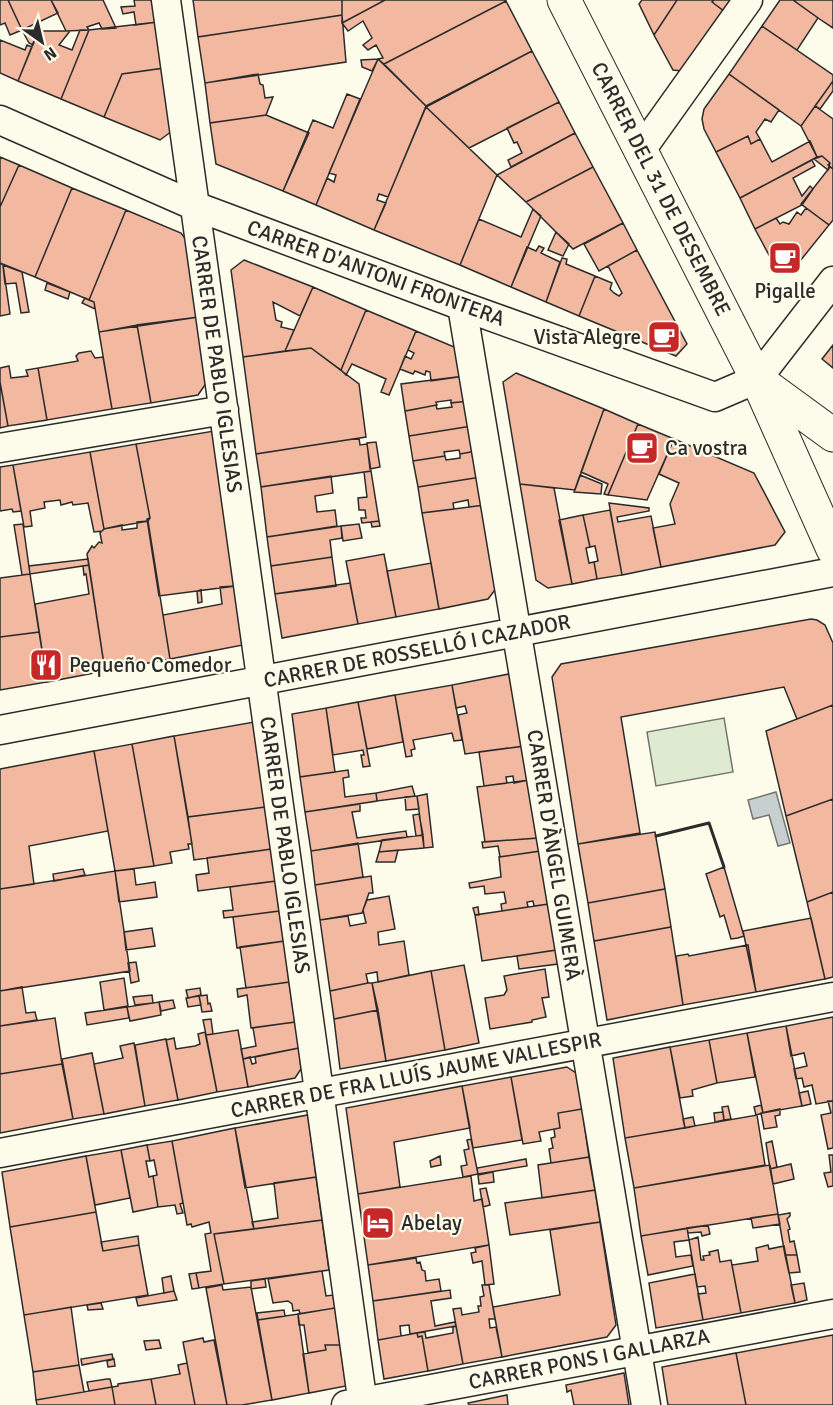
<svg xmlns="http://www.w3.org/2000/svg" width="833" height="1405" font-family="Signika,sans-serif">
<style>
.green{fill:#deebd1;stroke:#74746e;stroke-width:1.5}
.water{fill:#c7d0d0;stroke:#74746e;stroke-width:1.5}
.building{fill:#f2b8a0;stroke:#2b2b2b;stroke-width:1.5}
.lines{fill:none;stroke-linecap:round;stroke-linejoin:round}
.minor-casing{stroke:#2b2b2b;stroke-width:31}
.major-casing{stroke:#2b2b2b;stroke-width:35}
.minor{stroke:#fdfbea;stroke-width:28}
.major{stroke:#fdfbea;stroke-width:33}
.wall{stroke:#2b2b2b;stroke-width:3}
.labels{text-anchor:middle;stroke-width:4.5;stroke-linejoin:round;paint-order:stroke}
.street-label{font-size:21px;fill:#2b2b2b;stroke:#fdfbea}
.poi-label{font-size:21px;fill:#2b2b2b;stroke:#fdfbea;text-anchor:start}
</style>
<rect width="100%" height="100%" fill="#fdfbea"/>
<!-- green -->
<path class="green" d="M724 718 733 772 656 786 647 732Z"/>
<!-- water -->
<path class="water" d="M776 792 790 843 778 846 769 815 753 819 748 800Z"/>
<!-- building -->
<path class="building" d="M0 0H8L22 30 10 35 5 23 0 25Z
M8 0H51L58 13 22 30Z
M51 0H103L116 28 102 29 99 23 87 27 89 30 66 31Z
M134 0H154L157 22 136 25 134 12 123 14 121 7 135 6Z
M193 0H342V15L198 37Z
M342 0H385L342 23Z
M385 0H506V1L384 64 378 59 383 58 376 45 368 50 363 45 372 38 363 21 348 31 342 23Z
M642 0H677L654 35 639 4Z
M677 0H714L712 2 725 12 682 71 673 70 654 35Z
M714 0H733L725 12 712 2Z
M780 0H793L818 18 797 50 762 26Z
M793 0H833V28L818 18Z
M506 1 532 51 426 106 384 64Z
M342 15 346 62 205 83 198 37Z
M157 22 164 68 122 74 104 117 61 99 89 30Z
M762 26 833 75V81L801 126 729 74Z
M80 30H89L61 99 18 81 38 31H70L59 45 72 50Z
M38 31 33 45 29 43 23 32Z
M0 40 25 50 27 45 32 47 18 81 0 73Z
M532 51 559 102 469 148 426 107Z
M378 59 426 106 388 197 379 194 377 200 386 203 374 230 316 205 327 178 334 182 336 175 329 173Z
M378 59 372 71 362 67 361 60Z
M164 68 172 131 160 140 104 117 122 74Z
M258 74 260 84 263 85 265 98 273 97 266 115 210 123 205 83Z
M729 74 779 110 771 122 765 119 756 132 760 139 751 144 748 136 716 152 704 129 702 119 704 109Z
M833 81V91L820 109 815 106Z
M347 94 360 99 316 205 283 191 313 120 333 128Z
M559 102 575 133 511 167 508 160 522 153 517 142 514 143 507 128Z
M815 106 833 119V169L828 165 830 163 822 156 817 157 801 126Z
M426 107 497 175 460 265 374 230Z
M266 115 309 133 283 191 216 164 210 123Z
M575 133 593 167 526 202 497 175Z
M748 136 751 144 760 139 772 162 810 141 817 157 740 198 716 152Z
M822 156 830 163 828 170 814 159Z
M0 157 19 165 0 207Z
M812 160 815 166 793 178 802 196 810 186 813 189 802 205 755 229 740 198Z
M19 165 72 188 35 277 0 263V207Z
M593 167 623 223 573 249 526 202Z
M830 167 833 169V220L829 225 801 204Z
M72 188 126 210 89 300 35 277Z
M806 208 829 225 792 271 777 270 755 229 776 218 780 224 783 222 789 224 797 212 801 215Z
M533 209 541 216 511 287 460 265 479 219 521 237Z
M126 210 181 233 187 241 198 317 99 332 94 302 89 300Z
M623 223 637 250 599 271 584 244Z
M556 232 569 244 563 256 548 250Z
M539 246 544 248 541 253 560 262 546 302 511 287 527 247 536 251Z
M637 250 687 344 676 356 579 316 595 276 612 283 610 289 614 293 619 296 622 293 608 266Z
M562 258 567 259 566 264 595 276 579 316 546 302Z
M244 260 313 287 300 316 273 302 276 320 282 322 281 327 294 330 285 351 243 357 231 270Z
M0 263 3 265 10 314 0 316Z
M3 265 22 272 29 312 21 313 16 283 5 284Z
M47 283 70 292 68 299 45 290Z
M313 287 366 310 341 370 311 348 285 351Z
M85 298 94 302 95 309 82 303Z
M366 310 416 331 389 395 381 392 386 379 352 364 346 375 341 370Z
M198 317 207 382 198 395 151 403 137 325Z
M137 325 151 403 112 409 99 332Z
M416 331 459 349 464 376 431 381 430 372 426 371 425 375 415 371 413 374 400 369 405 356 411 359 414 353 408 350Z
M833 345V368L822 359Z
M311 348 359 384 366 437 256 454 243 357Z
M91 351 95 358 103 357 112 409 47 420 38 368 78 361 76 356 79 353Z
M9 366 11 378 28 376 26 370 38 368 47 420 8 426 0 382V368Z
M516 373 604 409 575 490 520 484 503 382Z
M464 376 468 401 451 403V400L436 402 437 405 405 411 401 384Z
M0 382 8 426 0 428Z
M468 401 472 426 409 436 405 411 436 405 437 409 452 407 451 403Z
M604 409 638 424 608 495 604 494 608 484 581 472Z
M638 424 674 439 647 500 608 495Z
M472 426 476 451 460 454 459 450 444 452 445 456 413 461 409 436Z
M214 431 235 586 159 596 147 519 150 518 136 444Z
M359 438 360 445 367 444 371 471 261 487 256 454Z
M674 439 754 473 785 532 775 545 661 567 653 528 675 524 670 504 679 483 659 474Z
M376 442 380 467 370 469 367 443Z
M136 444 150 518 148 521 104 529 90 452Z
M476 451 481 477 418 487 413 461 445 456 446 460 460 458V454Z
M90 452 104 529 102 531 94 532 88 503 73 505 72 502 61 505 60 500 44 502 45 508 30 511 32 526 24 527 13 465Z
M13 465 21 511 13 512 12 509 0 511V467Z
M371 471 379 521 362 523 361 518H366L365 510H359L358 498 367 497 364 472Z
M580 475 602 484 601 494 574 492Z
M331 476 333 493 315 496 317 512 335 510 337 526 267 537 261 487Z
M481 477 485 505 469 507 468 500 453 503 454 509 422 513 418 487Z
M520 484 554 488 572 584 548 588 536 580Z
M609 503 649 508V511L617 517 618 522 651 516 661 567 622 575Z
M485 505 498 586 488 599 439 609 422 513Z
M610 510 622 575 597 579 594 562 598 561 595 546 590 547 583 515Z
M583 515 590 547 586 548 589 563 594 562 597 579 572 584 559 520Z
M148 521 170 659 105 671 87 554 92 546 94 548 99 542 102 543 100 533 104 529 122 525V530L137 528V522Z
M379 521 380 526 372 527 371 522Z
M23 524 30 574 22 575 14 525Z
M359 524 362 538 343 541 341 526Z
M341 526 342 538 330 540 332 557 271 566 267 537Z
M384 554 396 617 358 624 346 561Z
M332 557 336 586 275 594 271 566Z
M88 559 89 565 30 574 29 566Z
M431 563 439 609 396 617 387 571Z
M89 565 105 671 47 682 35 604 89 594 86 574 84 575 83 566Z
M30 574 39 632 0 637V578Z
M350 583 358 624 282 638 275 594Z
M235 586 243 645 170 659 163 615 222 604 220 587Z
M201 590 202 602 198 603 197 591Z
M811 619 817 620 825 625 833 643V705L797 719 784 687 621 717 640 833 578 844 552 677 561 664Z
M39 632 47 682 0 690V637Z
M509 674 524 746 465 754 458 715 467 713 465 706 456 708 452 685Z
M452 685 462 740 454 741 452 733 413 740 415 749 411 750 412 756 406 757 395 695Z
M395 695 403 742 367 749 358 702Z
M358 702 370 766 363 767 361 755H364L363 750 333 755 326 708Z
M833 705V799L786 816 766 731Z
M326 708 335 772 300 777 292 714Z
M254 722 265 807 188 817 174 736Z
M174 736 192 844H188L189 849 170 852 172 863 154 866 132 744Z
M132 744 154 866 115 871 94 751Z
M524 746 529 780 514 783 513 776 506 777 507 783 484 786 479 752Z
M94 751 108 831 29 846 34 884 0 889V769Z
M348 770 349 777 343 778 345 797 376 793 377 801 305 812 300 777Z
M529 780 538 838 485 842 477 787Z
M412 786 415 796 377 801 376 793Z
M427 794 433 847 424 848 417 796Z
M417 796 419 809 406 810 405 797Z
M833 799V892L807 902 786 816Z
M360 804V811L352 812 357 838 406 831 407 837 311 851 305 812Z
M265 807 271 849 194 860 188 817Z
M419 814 423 835 416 836 413 815Z
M655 832 665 889 588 903 578 844Z
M423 835 424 848 379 852 382 840Z
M538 838 540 851 500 857 498 846 483 848 482 842Z
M358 843 363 877 315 885 311 851Z
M271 849 276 881 198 891 196 875 209 873 207 858Z
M398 850 395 862H376L379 852Z
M540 851 549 904 534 906 533 901 527 902 528 907 502 911 501 904 506 903 504 892 485 894 484 886 470 888 469 883 501 877 499 857Z
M724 867 744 936 738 938 731 939 724 915 720 917 706 874Z
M83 869 85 875 54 881 53 874Z
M134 869 136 885 155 882 157 897 119 902 115 871Z
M115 871 130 971 0 991V889Z
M371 876 373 893H369L362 913 320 920 315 885Z
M276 881 279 911 224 918 223 911 233 910 230 887Z
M665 889 671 927 594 941 588 903Z
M833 892V977L825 979 807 902Z
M389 896 395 929 378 932 379 945 404 941 409 975 378 982 377 972 366 974 368 983 330 991 320 920 348 916 350 926 366 923 363 910 367 900Z
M549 904 556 950 482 961 475 915Z
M478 907 479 915H475L473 908Z
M279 911 284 941 237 948 233 917Z
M811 918 825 979 756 992 743 931Z
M671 927 683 1005 607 1020 594 941Z
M152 928 155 946 126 950 124 932Z
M284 941 289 982 246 988 240 947Z
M748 945 756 992 683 1005 676 956 688 954 689 956Z
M556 950 558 964 519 969 517 956Z
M136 962 139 981 131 983 128 963Z
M464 965 479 1043 445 1050 431 971Z
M545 969 549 997 542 998 546 1017 532 1020V1022L490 1029 485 998 504 995 507 990 504 976Z
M431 971 445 1050 386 1061 372 983Z
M124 978 128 1006 104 1010 100 982Z
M289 982 295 1022 251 1028 247 995 238 997 237 989Z
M368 983H372L378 1010 334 1019 330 991Z
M22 987 26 1013 35 1012 37 1020 0 1026V991Z
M200 988 201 995 188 998 186 990Z
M152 995 153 1003 135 1005 133 997Z
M207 995 208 1004 210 1003 212 1011 202 1012 199 996Z
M199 996 201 1005 188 1007 186 998Z
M173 1000 175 1008 161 1011 159 1002Z
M159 1002 161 1015 130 1021 127 1007Z
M127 1007 129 1018 87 1025 85 1013Z
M378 1010 386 1061 340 1069 334 1019Z
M833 1017V1101L816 1104 812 1085 804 1087 802 1078 796 1079 794 1069 807 1066 804 1053 791 1056 786 1026Z
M55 1018 62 1064 0 1074V1026Z
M211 1019 213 1034 206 1035 203 1020Z
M295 1022 299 1048 243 1059 241 1049 256 1046 253 1028Z
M786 1026 802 1106 763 1113 747 1033Z
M238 1030 248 1087 217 1092 206 1035Z
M205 1032 217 1092 178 1100 166 1040 174 1038 176 1049 195 1046 200 1044 198 1034Z
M747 1033 755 1077 717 1083 709 1040Z
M166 1039 178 1100 145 1106 135 1045Z
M709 1040 717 1083 692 1090 693 1096 680 1098 670 1047Z
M134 1043 145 1106 104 1114 94 1064 123 1058 120 1046Z
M670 1047 685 1128 625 1138 613 1058Z
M299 1048 301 1069 295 1078 248 1087 243 1059 250 1057 252 1064 256 1063 255 1057Z
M92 1053 104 1114 73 1119 62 1059Z
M62 1064 73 1119 0 1133V1074Z
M567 1067 576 1073 582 1109 558 1113 560 1128 539 1132 541 1141 523 1144 511 1077Z
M511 1077 522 1140 473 1148 462 1086Z
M462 1086 470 1128 394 1142 400 1187 358 1194 346 1108Z
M808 1091 811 1104 802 1106 799 1093Z
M828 1101H833V1148L828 1149 821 1115 831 1113Z
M761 1105 763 1113 756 1115 754 1107Z
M728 1106 731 1119 724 1120 722 1107Z
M582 1109 589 1157 551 1163 549 1149 553 1148 551 1138 555 1137 554 1129 560 1128 558 1113Z
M780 1109V1115L775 1116 777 1127 764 1129 761 1113Z
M723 1112 724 1120 715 1122 714 1113Z
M308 1115 316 1177 245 1188 235 1128Z
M757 1115 765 1165 634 1188 625 1138Z
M693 1117 695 1126 685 1128 683 1119Z
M235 1128 254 1229 214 1234 224 1284 199 1288 196 1273 211 1271 205 1234 211 1233 209 1222 192 1227 191 1224 187 1225 172 1141Z
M471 1139 478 1174 463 1177 461 1166 467 1165 464 1150 469 1149 467 1140Z
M172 1141 183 1203 180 1204 183 1213 177 1214 175 1205 158 1207 153 1176 157 1175 154 1160 150 1161 147 1145Z
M772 1141 777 1167 770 1169 766 1143Z
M147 1145 150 1161H146L149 1177 153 1176 158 1207 133 1212 121 1150Z
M121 1150 130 1198 95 1205 86 1156Z
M829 1155H833V1186L828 1187 824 1173 831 1172Z
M86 1156 96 1212 10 1227 2 1172Z
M440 1156 441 1165 431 1167 430 1161Z
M589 1157 595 1190 542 1198 538 1165Z
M526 1159 527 1166 478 1174 477 1168Z
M791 1164 794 1179 773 1184 770 1169Z
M770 1165 778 1214 641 1236 634 1188Z
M493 1172 494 1182 479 1184 478 1175Z
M471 1176 474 1201 482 1199 489 1245 368 1265 358 1194Z
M316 1177 322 1220 254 1229 252 1222 278 1218 274 1183Z
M486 1188 490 1205 483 1207 480 1189Z
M595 1190 600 1222 510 1235 505 1203Z
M96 1212 103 1251 139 1245 148 1295 24 1315 10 1227Z
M790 1213V1216L787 1219 790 1229 788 1230 790 1242 794 1241 797 1255H785L778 1215Z
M778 1214 780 1224 753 1228 751 1218Z
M322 1220 329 1270 224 1284 214 1234Z
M600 1222 616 1325 607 1337 502 1357 493 1307 560 1295 550 1230Z
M708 1225 710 1234 702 1236 701 1232 688 1233 687 1228Z
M687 1228 689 1240 674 1242 676 1257 691 1255 693 1266 648 1275 641 1236Z
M138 1236 139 1245 103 1251 101 1242Z
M698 1237 701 1260H704L703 1256 710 1255 709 1252 718 1250 720 1262 731 1260 741 1313 703 1320 698 1294 706 1293 705 1286 697 1287 689 1240Z
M489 1245 494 1284 485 1285 482 1261 473 1263 471 1253 476 1252 475 1248Z
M768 1245 769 1249 784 1246 795 1303 741 1313 732 1265 758 1261 756 1248Z
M785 1255H797L800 1272 789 1273Z
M416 1258 417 1263 420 1262 422 1270 425 1271 426 1281 439 1279 441 1291 373 1301 368 1265Z
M322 1271 326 1296 333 1295 335 1308 300 1314 299 1310 293 1311 292 1304 288 1301 273 1303 268 1279Z
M196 1273 199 1288 192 1289 189 1274Z
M695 1274 703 1320 656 1328 649 1283Z
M171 1276 174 1291 164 1293 162 1278Z
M265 1279 266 1287 251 1289V1281Z
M804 1283 807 1300 795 1303 791 1285Z
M222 1285 223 1290 251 1287 272 1400 242 1405H227L206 1288Z
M482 1285H489L495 1319H489L490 1328 496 1327 502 1357 463 1364 453 1309 461 1308 462 1315 479 1312 478 1306H481L480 1297 484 1296Z
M450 1290 451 1298 431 1301 435 1326 455 1322 456 1326 410 1334 409 1325 400 1326 401 1336 378 1340 373 1301Z
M174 1291 177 1300 138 1306 136 1298Z
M101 1303 103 1309 88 1310 87 1305Z
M71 1307 79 1365 33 1372 24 1315Z
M335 1308 340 1345H325L326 1350 308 1353 304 1325H299L298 1314Z
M284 1310 285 1316 258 1320 257 1313Z
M298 1314 309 1393 272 1400 258 1320Z
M456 1326 463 1364 428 1371 422 1336 418 1337 417 1333 425 1332 426 1338 453 1333V1327Z
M417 1333 418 1337 422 1336 428 1371 384 1379 378 1340Z
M833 1335V1405H746L736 1353Z
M203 1338 204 1342 214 1340 227 1405H195L183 1342Z
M159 1340 161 1348 146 1350 144 1341Z
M325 1345H340L346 1386 309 1393 303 1354 326 1350Z
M736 1353 746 1405H668L662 1367Z
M112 1354 113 1359 82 1365 81 1359Z
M114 1359 115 1366 108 1367 107 1361Z
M187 1363 195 1405H156L151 1379 180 1374 178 1365Z
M79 1365 84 1392 36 1400 33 1372Z
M624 1373 629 1405H574L571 1390 567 1392 566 1385Z
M107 1379H110L112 1387 89 1391 87 1382Z
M151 1379 156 1405H115L112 1387 118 1386V1384Z
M112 1387 115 1405H37L36 1400Z
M507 1395 508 1405H469L468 1403Z"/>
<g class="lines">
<defs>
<path id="minor" d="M166 0 363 1405
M0 120 195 206 462 306 715 397 757 379 833 281
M641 150 748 0
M462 306 646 1405
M0 448 224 410
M0 730 833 572
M0 1153 833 997
M346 1405 833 1314"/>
<path id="major" d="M564 0 757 379 833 549
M758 380 833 435"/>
</defs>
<!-- minor casing -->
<use href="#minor" class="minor-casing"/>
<!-- major casing -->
<use href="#major" class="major-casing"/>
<!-- minor -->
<use href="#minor" class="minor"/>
<!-- major -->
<use href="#major" class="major"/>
<!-- wall -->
<path class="wall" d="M656 836 709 823 724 867"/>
</g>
<!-- icons -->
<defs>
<symbol id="cafe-square" viewBox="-11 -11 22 22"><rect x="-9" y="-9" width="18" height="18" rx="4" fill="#c62828" stroke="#fdfbea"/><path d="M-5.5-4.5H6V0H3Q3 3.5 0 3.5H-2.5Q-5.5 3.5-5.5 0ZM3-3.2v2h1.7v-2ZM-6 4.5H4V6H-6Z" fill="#fff"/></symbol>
<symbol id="restaurant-square" viewBox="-11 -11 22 22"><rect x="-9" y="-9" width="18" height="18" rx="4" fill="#c62828" stroke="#fdfbea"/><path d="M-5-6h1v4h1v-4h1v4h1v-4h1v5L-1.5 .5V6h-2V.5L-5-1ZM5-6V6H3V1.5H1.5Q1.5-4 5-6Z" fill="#fff"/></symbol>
<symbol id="hotel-square" viewBox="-11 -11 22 22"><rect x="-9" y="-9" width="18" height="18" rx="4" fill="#c62828" stroke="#fdfbea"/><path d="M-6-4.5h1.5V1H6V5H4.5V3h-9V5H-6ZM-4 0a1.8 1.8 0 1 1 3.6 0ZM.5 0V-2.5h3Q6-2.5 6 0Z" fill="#fff"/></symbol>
</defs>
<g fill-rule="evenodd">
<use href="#cafe-square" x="766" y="239" width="38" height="38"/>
<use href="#cafe-square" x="645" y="318" width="38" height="38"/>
<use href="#cafe-square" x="623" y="429" width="38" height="38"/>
<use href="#restaurant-square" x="27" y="646" width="38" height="38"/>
<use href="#hotel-square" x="359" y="1204" width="38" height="38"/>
</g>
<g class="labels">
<!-- street labels -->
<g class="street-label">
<text transform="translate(661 189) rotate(63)" y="7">CARRER DEL 31 DE DESEMBRE</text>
<text transform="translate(376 273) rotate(20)" y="7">CARRER D'ANTONI FRONTERA</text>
<text transform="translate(217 364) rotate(82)" y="7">CARRER DE PABLO IGLESIAS</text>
<text transform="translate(417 651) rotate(-11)" y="7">CARRER DE ROSSELLÓ I CAZADOR</text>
<text transform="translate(285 845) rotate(82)" y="7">CARRER DE PABLO IGLESIAS</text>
<text transform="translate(554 855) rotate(81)" y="7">CARRER D'ÀNGEL GUIMERÀ</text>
<text transform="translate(416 1075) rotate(-11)" y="7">CARRER DE FRA LLUÍS JAUME VALLESPIR</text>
<text transform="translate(589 1359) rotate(-11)" y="7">CARRER PONS I GALLARZA</text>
</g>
<!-- poi labels -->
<g class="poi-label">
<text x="785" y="298" text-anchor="middle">Pigalle</text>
<text x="641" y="344" text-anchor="end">Vista Alegre</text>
<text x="665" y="455">Ca vostra</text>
<text x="69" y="672">Pequeño Comedor</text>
<text x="401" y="1230">Abelay</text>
</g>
</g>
<!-- north arrow -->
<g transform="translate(42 42) rotate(146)" stroke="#fdfbea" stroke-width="4.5" paint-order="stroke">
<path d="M0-4.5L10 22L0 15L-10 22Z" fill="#2b2b2b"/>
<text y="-9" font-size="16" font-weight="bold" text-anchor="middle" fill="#2b2b2b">N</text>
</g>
</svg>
